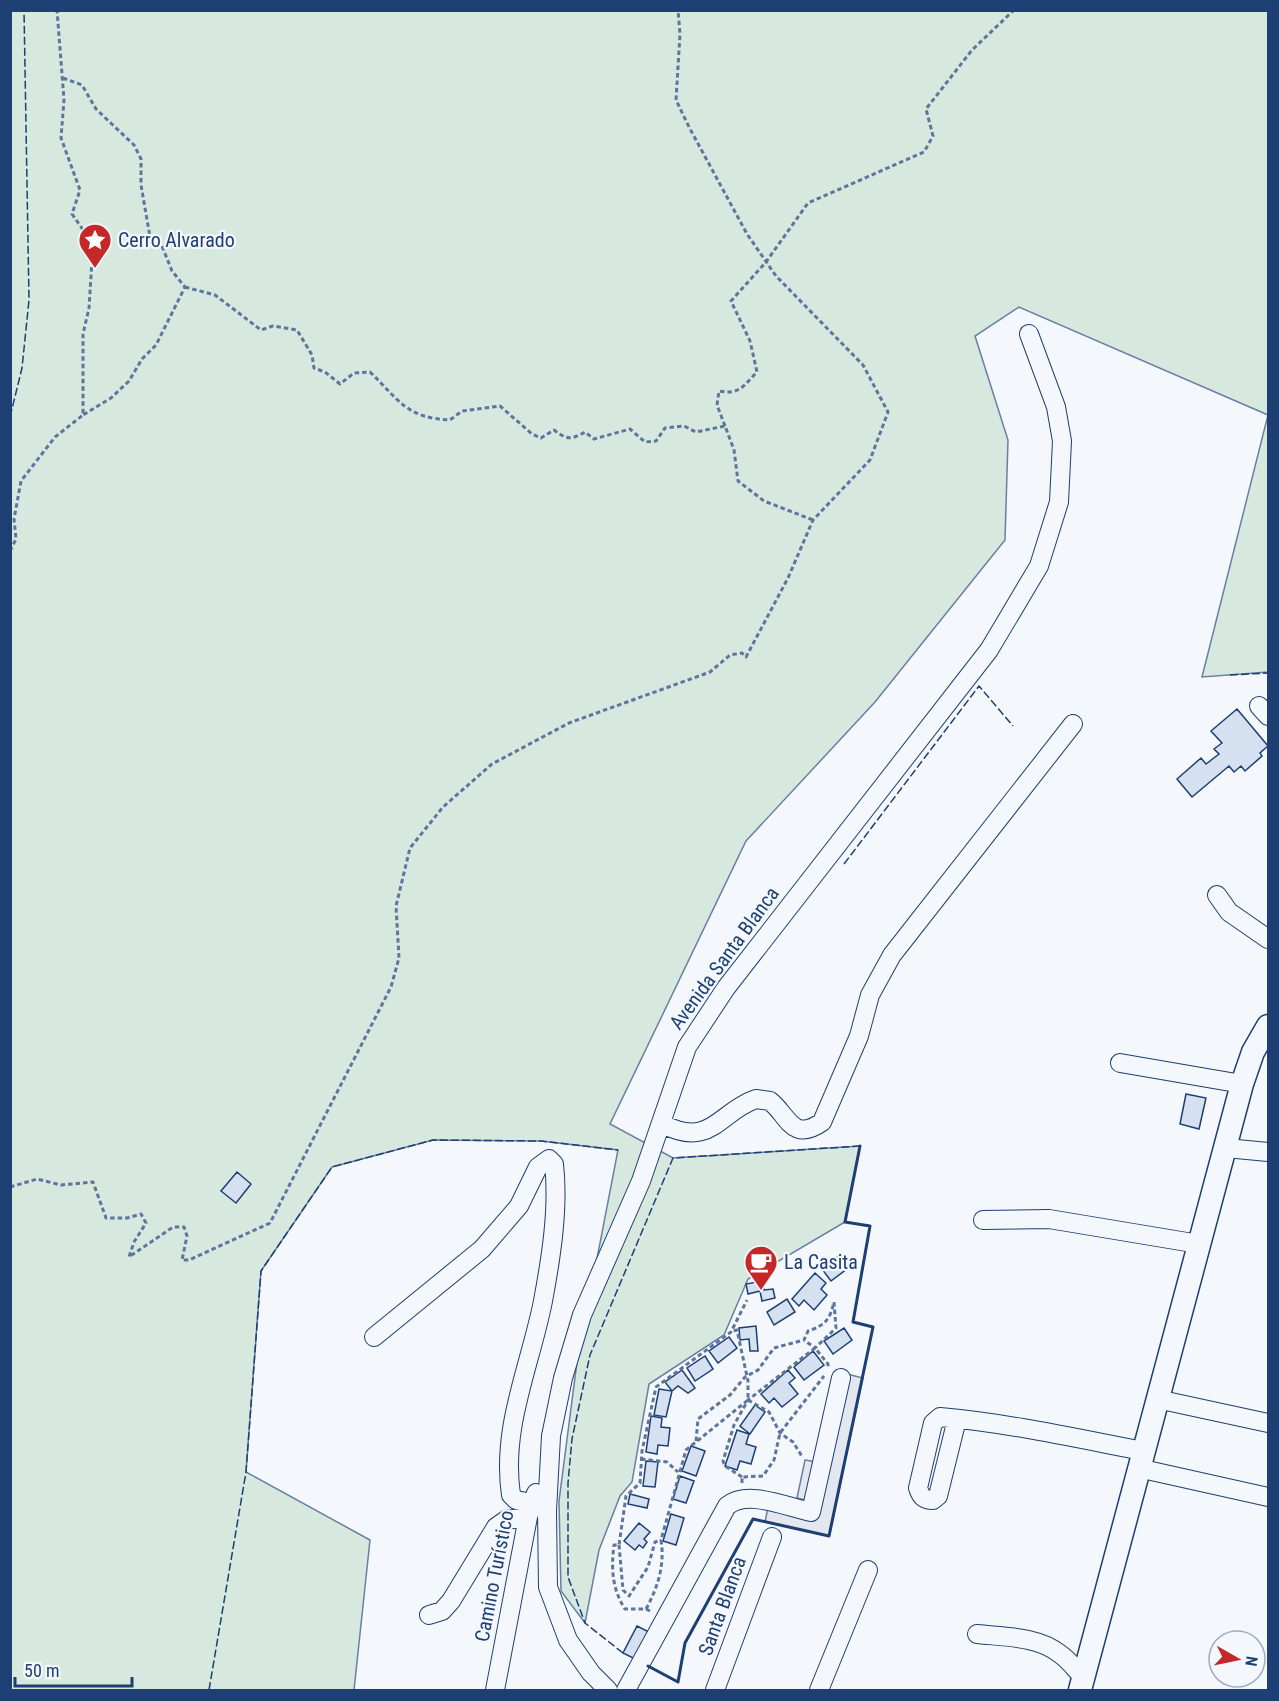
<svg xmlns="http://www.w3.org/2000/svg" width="1279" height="1701" font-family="'Roboto Condensed',sans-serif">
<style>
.green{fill:#d7e8df;stroke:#687fa3;stroke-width:1.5}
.parking{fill:#e3e8f0;stroke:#687fa3;stroke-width:1.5}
.building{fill:#d5e0f0;stroke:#1d3f73;stroke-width:1.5}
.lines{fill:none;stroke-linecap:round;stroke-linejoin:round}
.minor-casing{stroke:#1d3f73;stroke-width:20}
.major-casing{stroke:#1d3f73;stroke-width:25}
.path{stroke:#5e769c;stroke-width:3;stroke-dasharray:4.5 3;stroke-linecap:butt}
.minor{stroke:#f4f7fb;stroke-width:18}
.major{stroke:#f4f7fb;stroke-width:22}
.fence{stroke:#1d3f73;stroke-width:1.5;stroke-dasharray:8 3;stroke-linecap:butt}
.wall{stroke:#1d3f73;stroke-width:3}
.labels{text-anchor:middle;stroke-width:4.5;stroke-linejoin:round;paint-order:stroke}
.poi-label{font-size:20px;fill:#1d3f73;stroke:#f4f7fb;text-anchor:start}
.street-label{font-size:20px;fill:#1d3f73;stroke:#f4f7fb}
</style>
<rect width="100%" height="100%" fill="#f4f7fb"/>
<!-- green -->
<path class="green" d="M11 11H1268V672L1202 677 1268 415 1019 307 975 336 1008 440 1005 540 875 702 746 841 610 1124 673 1158 860 1146 845 1222 748 1279 724 1335 649 1384 632 1482 620 1496 599 1550 585 1623 561 1591 559 1501 577 1362 618 1150 541 1141 433 1140 332 1167 261 1271 246 1472 370 1540 354 1690H11Z"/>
<!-- parking -->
<path class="parking" d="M847 1374 863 1378 829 1536 765 1522 768 1507 817 1517Z
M805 1460 817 1462 809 1501 797 1498Z"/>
<!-- building -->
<path class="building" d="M1237 709 1268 746 1260 753 1262 756 1245 771 1241 766 1234 772 1229 766 1192 797 1177 779 1201 758 1206 764 1219 754 1214 749 1222 743 1211 731Z
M1186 1094 1206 1098 1199 1129 1180 1124Z
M237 1172 251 1184 236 1203 221 1191Z
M841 1254 851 1266 831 1281 822 1269Z
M815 1273 826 1283 821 1289 827 1295 814 1310 804 1300 799 1306 792 1299Z
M762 1281 764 1290 773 1289 775 1298 762 1301 760 1291 748 1294 746 1284Z
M787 1299 795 1312 774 1325 767 1312Z
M756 1326 758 1351H750L749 1339 740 1340 739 1328Z
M844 1328 852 1340 833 1354 824 1341Z
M729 1337 737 1348 718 1363 709 1351Z
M813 1351 824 1365 804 1380 794 1367Z
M705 1356 713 1369 695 1381 687 1368Z
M682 1370 695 1388 688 1393 678 1386 672 1391 665 1382Z
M788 1370 795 1378 789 1383 798 1394 782 1407 774 1398 769 1403 761 1394Z
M659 1389 672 1391 666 1417 654 1415Z
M755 1405 765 1412 750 1434 740 1426Z
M651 1416 662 1418 661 1427 670 1428 668 1446 658 1445 657 1454 646 1452Z
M737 1430 749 1434 746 1444 756 1447 751 1464 740 1461 737 1470 725 1466Z
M691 1446 705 1451 696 1476 682 1471Z
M646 1461 658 1462 655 1487 643 1486Z
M680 1476 694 1481 686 1503 673 1499Z
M630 1494 649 1499 647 1508 628 1504Z
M671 1514 684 1518 676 1545 663 1541Z
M639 1523 650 1532 644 1539 647 1542 643 1548 639 1545 635 1550 624 1541Z
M637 1626 649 1632 635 1659 623 1653Z"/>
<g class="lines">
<defs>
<path id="minor" d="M1259 706 1268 716
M1217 895 1229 912 1268 939
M1120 1063 1242 1084
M662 1124C712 1149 718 1112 756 1099L770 1101C788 1115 792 1143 822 1122L859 1036 870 995 892 955 1073 724
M1226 1148 1268 1152
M983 1220 1049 1219 1199 1244
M374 1337 482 1249 519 1206 538 1167 549 1159 554 1164C559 1208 551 1258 543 1301 530 1367 501 1427 511 1495L516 1500 532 1503
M1157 1399 1268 1423
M957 1419 938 1496 933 1500C924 1500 921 1497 918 1488L933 1423 940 1417C1008 1423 1075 1438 1143 1451
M1138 1468 1268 1497
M429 1615 442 1611 451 1601 496 1527 506 1520 528 1517
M977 1634C1004 1637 1038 1636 1060 1654 1069 1660 1076 1670 1084 1678
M495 1690 528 1517 536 1493
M608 1690 591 1673 568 1640 548 1587 547 1511 551 1436 563 1378 582 1315 641 1181 687 1047 726 988 989 650 1039 566 1059 502 1062 441 1056 407 1029 334
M626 1690 727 1506C748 1489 786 1507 811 1512L841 1378
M715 1690 772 1537
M819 1690 868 1570"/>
<path id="major" d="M1080 1690 1242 1084 1253 1052 1268 1026"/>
</defs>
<!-- minor casing -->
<use href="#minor" class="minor-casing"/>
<!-- major casing -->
<use href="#major" class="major-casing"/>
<!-- path -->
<path class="path" d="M63 78 82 85 96 109 134 145 141 159V185L150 237 162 246 172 271 185 287 156 345 142 359 129 381 111 398 83 415
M185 287 215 295 261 330 273 326 297 330 312 355 314 368 325 372 340 384 354 373 370 372C399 400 406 418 450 420L462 411 500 406 532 434 541 438 554 430C567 440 571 440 585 432L594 439 630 429 645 442 656 441 665 428 684 426 696 432 725 426 734 450 738 481 764 501 813 520
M725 426 717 405 719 391C740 395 743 386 757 372L750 341 731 301 766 262 808 203 924 152 933 136 926 109 972 50 1014 10
M10 551 16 539 14 519 21 481 55 437 83 415V334L89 308 93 244 72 214 80 190 61 138 64 100 57 10
M10 1187 37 1179 61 1185 93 1182 106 1218H127L141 1214 146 1223 134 1242 129 1257 173 1227H184L187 1236 182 1260H189L270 1223 391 987 399 958 396 906 410 848 443 807 492 764 569 723 710 672 730 655 742 653 746 657 788 578 813 520 870 460 888 412 863 365 776 276 747 234 689 127 676 100 680 34 678 10
M748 1400 769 1412 780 1433 793 1442 803 1458
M696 1441 698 1419 730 1395 745 1377 758 1370 774 1348 804 1340 808 1331C826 1325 830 1319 834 1302L836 1328 815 1348 804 1340
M641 1459 667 1462 678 1472
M742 1477 725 1466 723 1461 734 1425 748 1400 815 1348 828 1364V1367
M742 1483V1477L763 1476 774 1460 780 1433 824 1376
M619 1545 623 1590 629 1596 648 1567 655 1542 661 1540
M646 1609C658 1587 665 1565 661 1540L686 1450 748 1400V1381L737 1330 733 1331
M650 1611 646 1609H625C612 1589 611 1568 614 1545H619L626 1496 640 1483 642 1451 656 1387 731 1332 747 1300"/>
<!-- minor -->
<use href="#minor" class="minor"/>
<!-- major -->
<use href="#major" class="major"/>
<!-- fence -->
<path class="fence" d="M10 417 22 368 29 300 24 10
M1230 675 1268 673
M844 864 979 686 1013 726
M623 1653 585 1623 568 1577V1483L572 1439 590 1355 673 1158 860 1146
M209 1690 246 1472 261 1271 332 1167 433 1140 541 1141 618 1150"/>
<!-- wall -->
<path class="wall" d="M648 1666 678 1682 685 1643 753 1519 829 1536 873 1327 853 1322 870 1226 845 1222 860 1146"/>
</g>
<!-- icons -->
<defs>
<symbol id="sight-pin" viewBox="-11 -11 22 30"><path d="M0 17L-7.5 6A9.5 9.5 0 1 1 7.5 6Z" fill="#c62828" stroke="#f4f7fb"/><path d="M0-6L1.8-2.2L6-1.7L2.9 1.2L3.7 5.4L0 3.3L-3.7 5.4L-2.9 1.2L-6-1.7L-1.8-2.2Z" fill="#fff"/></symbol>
<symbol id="cafe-pin" viewBox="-11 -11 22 30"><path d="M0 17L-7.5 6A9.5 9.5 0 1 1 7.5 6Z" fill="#c62828" stroke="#f4f7fb"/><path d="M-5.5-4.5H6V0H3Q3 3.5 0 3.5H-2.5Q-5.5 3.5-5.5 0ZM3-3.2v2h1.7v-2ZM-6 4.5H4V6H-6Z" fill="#fff"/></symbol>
</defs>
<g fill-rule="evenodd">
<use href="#sight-pin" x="76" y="221" width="38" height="52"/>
<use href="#cafe-pin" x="742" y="1243" width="38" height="52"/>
</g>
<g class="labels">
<!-- poi labels -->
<g class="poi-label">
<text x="118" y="247">Cerro Alvarado</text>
<text x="784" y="1269">La Casita</text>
</g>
<!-- street labels -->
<g class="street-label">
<text transform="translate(724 958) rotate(-54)" y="7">Avenida Santa Blanca</text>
<text transform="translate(494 1576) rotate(-79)" y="7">Camino Turístico</text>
<text transform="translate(722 1606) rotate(-70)" y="7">Santa Blanca</text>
</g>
</g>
<!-- border -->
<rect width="1279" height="1701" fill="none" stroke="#1d3f73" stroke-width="24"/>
<!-- north arrow -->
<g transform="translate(1237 1659) rotate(99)"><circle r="28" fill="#f4f7fb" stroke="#9eadc5" stroke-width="1.5"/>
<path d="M0-4.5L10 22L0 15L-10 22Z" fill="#c62828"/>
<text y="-9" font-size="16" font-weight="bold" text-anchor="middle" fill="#1d3f73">N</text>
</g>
<!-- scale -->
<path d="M15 1677v9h117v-9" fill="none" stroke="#1d3f73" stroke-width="3"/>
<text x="24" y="1677" font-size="18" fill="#1d3f73" stroke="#f4f7fb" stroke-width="4.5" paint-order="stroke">50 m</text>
</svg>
